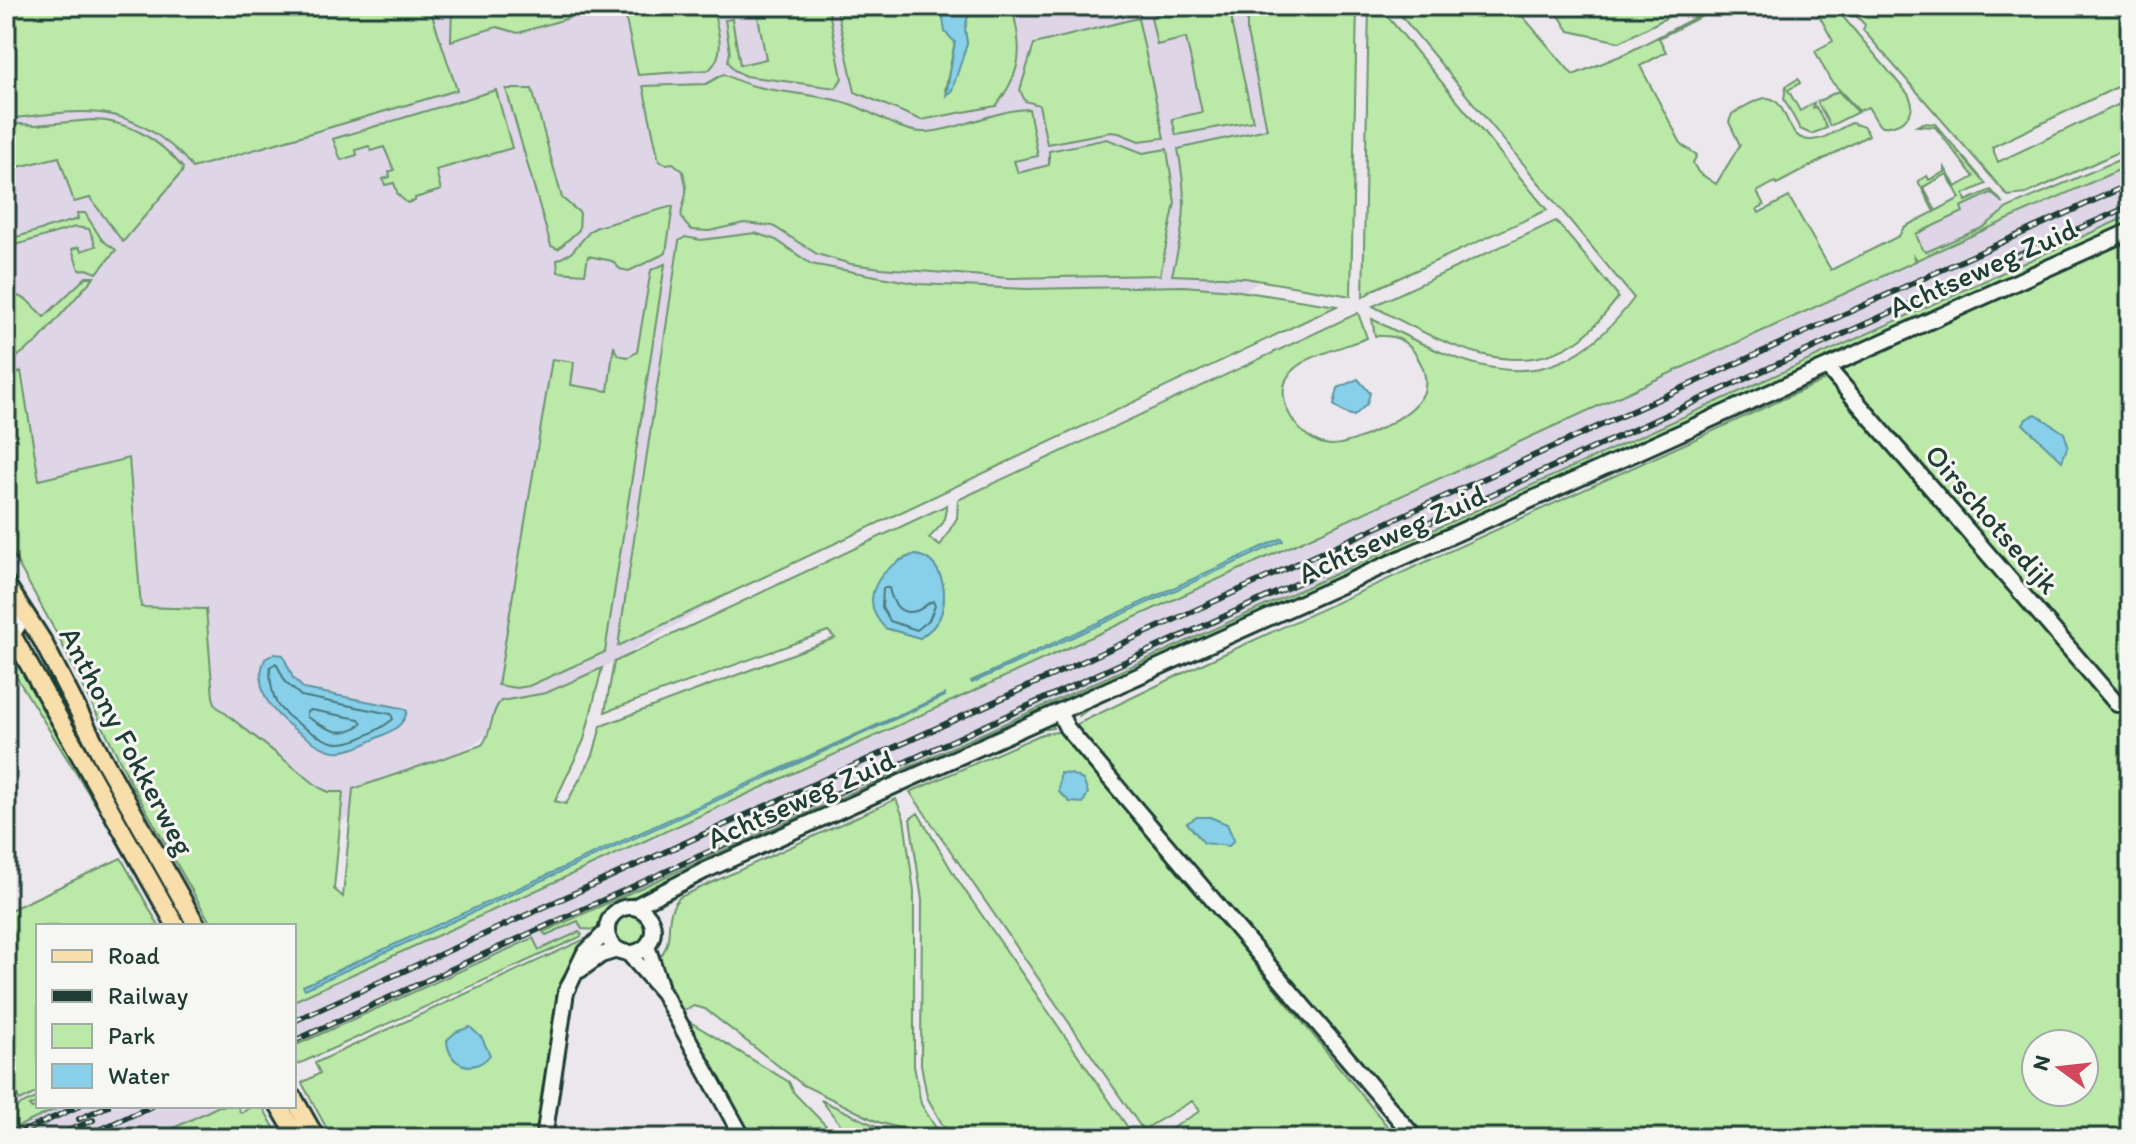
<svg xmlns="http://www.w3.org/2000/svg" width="2136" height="1144" font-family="Itim,sans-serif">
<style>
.built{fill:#ded5e7}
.green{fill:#bae9a8;stroke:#6c936e;stroke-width:2;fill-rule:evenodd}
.water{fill:#88d0ea;stroke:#5e95a1;stroke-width:2}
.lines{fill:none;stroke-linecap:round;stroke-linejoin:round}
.shore{stroke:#49787d;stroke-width:2}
.minor-casing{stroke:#1f3d34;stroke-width:20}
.major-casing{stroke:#1f3d34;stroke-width:22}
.minor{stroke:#f6f6f2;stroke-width:14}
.major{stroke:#f8deab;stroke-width:16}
.rail-casing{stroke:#1f3d34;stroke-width:6}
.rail{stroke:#f6f6f2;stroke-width:3;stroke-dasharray:9;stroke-linecap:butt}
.labels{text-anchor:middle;stroke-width:6;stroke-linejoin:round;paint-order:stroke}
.street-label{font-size:30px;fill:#1f3d34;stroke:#f6f6f2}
</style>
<rect width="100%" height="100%" fill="#ebe7ed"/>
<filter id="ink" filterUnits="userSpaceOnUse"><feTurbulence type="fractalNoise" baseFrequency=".0125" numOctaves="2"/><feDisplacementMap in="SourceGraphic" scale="16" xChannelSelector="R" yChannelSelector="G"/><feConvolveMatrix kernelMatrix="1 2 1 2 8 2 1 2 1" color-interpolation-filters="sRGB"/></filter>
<g filter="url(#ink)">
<!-- built -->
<path class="built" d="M138 6H1262L1317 248 295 849 6 437V121Z
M2130 158V223L597 912 581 935 294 1064V1001L1913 241 1909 231 1992 193 2010 213Z
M38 1099V1106H230L246 1138H6V1119Z"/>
<!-- green -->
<path class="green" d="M6 6H429L457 90 192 168C184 155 172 146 160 137 112 102 70 112 14 118L6 116Z
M452 6H566L569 18 518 33 497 27 451 41Z
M623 6H712C717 29 728 52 709 70L638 75Z
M756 6H828L842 78 836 88 745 76 734 70 728 61 730 52 725 20 732 19 740 65 766 59Z
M836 6H952L943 18 955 42 945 91 967 44 965 29 970 6H1012C1022 50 1024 69 996 106L921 120 855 92Z
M1178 6H1232V26L1253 121 1176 135 1172 119 1202 112 1186 38 1157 45 1151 17Z
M1253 6H1357L1351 296 1245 278 1172 275C1185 223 1188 202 1178 149L1267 129 1247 33V12Z
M1369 6H1379L1547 210 1375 289 1363 297Z
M1393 6H1514L1573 75 1625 54 1717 6H1721L1659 38 1666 52 1640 66 1682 145 1697 155 1693 163 1698 172 1716 184 1740 145 1729 122 1732 114C1741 109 1756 98 1767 98 1789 99 1784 140 1810 140 1824 141 1839 128 1852 123L1864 127 1869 135 1777 184 1775 182 1757 192 1764 205 1757 209 1759 213 1789 197 1831 270 1899 236 1904 227 1934 212 1918 181 1927 176 1929 180 1945 172V168L1956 187 1974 177 1935 127 1917 126 1923 123 1935 124 1986 184 1964 194 1966 201 1991 190 2004 204 1991 193 1961 207 1963 212 1916 234 1922 249 1926 252 1984 227 2007 208 2130 155V165L1917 260 1913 254 1916 261 294 1001V926H212L132 785 59 638 6 542V380L21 371 39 480 129 458 141 607 206 609 213 697 216 706 320 788 329 792H343L334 889 343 897 353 789 482 745C493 732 490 712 501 701L546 693 602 668 584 740 555 801 566 804 593 755 601 726 835 638 828 631 605 712 614 662 947 505 943 523 929 538 940 546 957 518 958 500 1358 313 1367 338C1347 346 1309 355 1294 369 1266 394 1300 445 1332 445 1355 445 1412 416 1422 396 1432 377 1417 348 1399 339 1391 335 1384 336 1375 336L1372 319C1475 372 1552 409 1634 298ZM1947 174 1960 198 1936 211 1923 187ZM913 555C941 556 949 592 941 614 937 625 929 631 920 638L885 628 900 560Z
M1553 6H1689L1620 42 1569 31Z
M1814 6H1834L1908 94C1910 98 1912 102 1912 106 1911 121 1891 129 1879 125L1868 107 1859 111 1830 80 1815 51 1833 41Z
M1847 6H2130V81L1992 147 1998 162 2130 99V147L2026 194 2008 196 1863 30 1865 25Z
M1138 18 1164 138 1139 141 1119 133 1110 132 1047 144 1039 105 1025 101 1020 90 1034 44Z
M724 74C762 96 809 90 850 104 874 112 900 133 926 132 960 130 994 110 1029 109L1038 156 1014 161 1018 173 1049 165V151L1107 139 1143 153 1167 149 1175 203 1160 275 1009 278 881 268 851 264 817 254 773 226 744 223 709 231 692 230C674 216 684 209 686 193 687 186 684 178 683 171L673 163 666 164 659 161 643 86 706 84Z
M1798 79 1800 83 1788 90 1800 111 1814 103 1813 108 1816 107 1827 128 1811 134 1800 129 1784 99 1786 86Z
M532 89 562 198 580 213 579 230 558 249 551 246 506 89Z
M496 90 512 148 436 170 441 190 415 198V201L407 203 398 195 394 183 385 185 383 179 390 177 389 172 394 170 384 147 371 151 369 146 356 150 357 155 341 160 333 139Z
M1838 91 1858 112 1830 126 1817 102Z
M92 120C128 120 160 140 183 168L182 172 123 242 90 198 74 202 59 157 6 170V123L35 125Z
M673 206 666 253 629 271 620 269 612 261 588 256 585 274 558 272 557 260 571 253 591 230 597 227Z
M77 213H85L102 240 116 250 97 273 87 269 79 270 72 249 79 247 81 251 96 246 89 229 75 227 6 248V240L78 219Z
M2130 215V225L1048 710 1047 709 1035 714V716L662 887 660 885 632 903 612 909 599 930 582 929 578 921 546 935 543 932Z
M1556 221 1617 294 1618 298C1606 312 1595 328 1580 339 1514 387 1434 338 1373 306Z
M755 233 776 240 811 264 919 284 1026 289 1184 286 1233 290 1337 306 618 646 679 241 685 237 701 240Z
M2130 237V689L2118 700 1841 375 1845 374 1842 371 1853 364V362Z
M665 264 605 652 529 686 517 688 498 685 552 359 574 362 571 385 608 391 614 345C615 354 619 356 628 357L637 352 651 270Z
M6 273 9 293 26 299 44 317 86 277H94L38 341 6 365Z
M1825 376 1093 706 1079 716 1078 713 1086 709V707Z
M1827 379 1830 380 2130 724V1138H1424L1073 726 1204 663ZM2036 1044H2084V1092H2036Z
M19 660 130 856 128 857 9 665Z
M1051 722 1053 728 1040 730 697 884 667 901 683 888Z
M1065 731 1397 1138H1156L1200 1111 1192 1101 1143 1130 910 792 1042 734Z
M896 799 904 819 914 891V1066L921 1104 942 1138H933L878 1122 803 1085 705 1009 694 1006 679 1012 667 990 658 959C678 938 660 917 680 897Z
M918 813 955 876 1135 1138H954L942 1124 927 1097 921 1064 922 900 910 819Z
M121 858 159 926H38V1092L20 1101 6 1071V912Z
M613 931a17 17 0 1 1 34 0a17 17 0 1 1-34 0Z
M579 932 582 935 580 937 294 1066V1046L533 938 539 950Z
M585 939V944L555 1018 537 1138H332L302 1083 320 1073 315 1063Z
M682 1017 789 1082 794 1093 838 1138H748Z
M6 1088 14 1108 38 1097V1102L29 1106 32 1109 38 1106H63L6 1132Z
M821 1100 878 1127 909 1138H851Z
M219 1106H237L241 1113 254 1106H262L280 1138H246L245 1136 241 1138H153Z"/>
<!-- water -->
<path class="water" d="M952 6H970L965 29 967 44 952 90 946 96 955 42 945 32 943 18Z
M1358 379 1370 393 1367 404 1354 416 1343 412 1334 405 1338 388Z
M2036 414 2064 433 2068 445 2062 461 2023 424 2026 419Z
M1282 538 1283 541 972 683 971 681Z
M913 555C941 556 949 592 941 614 937 625 929 631 920 638L885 628C856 598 881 566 913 555Z
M274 654 283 655 293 678 304 689 402 708 407 711C404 725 394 730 381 736 368 742 351 753 335 751 325 750 316 744 307 738 280 721 250 694 265 659Z
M945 694V696L305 989 303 986Z
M1060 773 1071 774 1083 780 1088 793 1083 803 1070 802 1059 792Z
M1197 817H1210L1227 824 1234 840 1229 846 1204 843 1187 823Z
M470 1027 482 1038 490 1055C474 1075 448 1066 447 1040L456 1032Z"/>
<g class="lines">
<!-- shore -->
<path class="shore" d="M883 588H889C892 602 899 616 916 611 923 609 927 603 933 601L935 606 929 620 917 630 890 621 882 607Z
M276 663 286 683 301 696 391 714 393 719C381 729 357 742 341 743 326 745 285 717 277 704 271 692 270 679 270 667Z
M311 710 359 719 362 723C342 740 327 729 307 717V712Z"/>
<defs>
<path id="minor" d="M1827 367 2117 704
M6 617 25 615 12 635 6 638
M1059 712 1067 728 1415 1138
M607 930a23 23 0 1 1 46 0a23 23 0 1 1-46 0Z
M634 907 704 871 2130 231
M647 946 660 985
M629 954 663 993 743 1138
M580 970 601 955 617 950
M544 1138 566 992 584 954 606 932"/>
<path id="major" d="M6 584 42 640 102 757 197 926
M6 624 176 926
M294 1099 316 1138
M279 1106 298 1138"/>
</defs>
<!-- minor casing -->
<use href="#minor" class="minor-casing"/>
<!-- major casing -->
<use href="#major" class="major-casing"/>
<!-- minor -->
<use href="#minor" class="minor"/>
<!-- major -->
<use href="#major" class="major"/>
<defs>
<path id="rail" d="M294 1021 2130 184
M294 1041 1942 289 2130 206
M79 1119 108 1106
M9 1138 79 1106
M53 1138 93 1120
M82 1138 152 1106"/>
</defs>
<!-- rail casing -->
<use href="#rail" class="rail-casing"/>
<!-- rail -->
<use href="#rail" class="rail"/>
</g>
</g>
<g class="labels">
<!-- street labels -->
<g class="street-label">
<text transform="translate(1983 268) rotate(-24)" y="10">Achtseweg Zuid</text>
<text transform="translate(1992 519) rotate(49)" y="10">Oirschotsedijk</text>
<text transform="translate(1392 534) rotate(-24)" y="10">Achtseweg Zuid</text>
<text transform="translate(127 741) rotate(62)" y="10">Anthony Fokkerweg</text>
<text transform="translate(801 799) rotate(-24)" y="10">Achtseweg Zuid</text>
</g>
</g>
<!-- margin -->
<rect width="2136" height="1144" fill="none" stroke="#f6f6f2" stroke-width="32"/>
<rect x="16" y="16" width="2104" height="1112" fill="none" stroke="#1f3d34" stroke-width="3" filter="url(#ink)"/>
<!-- legend -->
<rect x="36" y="924" width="260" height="184" fill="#f6f6f2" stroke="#a0aca6" stroke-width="2"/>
<rect x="52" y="950" width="40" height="12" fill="#f8deab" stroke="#a0aca6" stroke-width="2"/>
<text x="108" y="964" font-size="24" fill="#1f3d34">Road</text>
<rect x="52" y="990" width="40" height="12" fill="#1f3d34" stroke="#a0aca6" stroke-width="2"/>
<text x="108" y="1004" font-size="24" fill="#1f3d34">Railway</text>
<rect x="52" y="1024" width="40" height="24" fill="#bae9a8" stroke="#a0aca6" stroke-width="2"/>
<text x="108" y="1044" font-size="24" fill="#1f3d34">Park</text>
<rect x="52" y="1064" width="40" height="24" fill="#88d0ea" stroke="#a0aca6" stroke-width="2"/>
<text x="108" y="1084" font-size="24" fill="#1f3d34">Water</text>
<!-- north arrow -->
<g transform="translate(2060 1068) rotate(285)"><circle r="38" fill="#f6f6f2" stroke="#a0aca6" stroke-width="2"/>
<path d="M0-6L14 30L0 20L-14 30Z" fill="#d1495b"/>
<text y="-12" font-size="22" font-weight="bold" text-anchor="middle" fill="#1f3d34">N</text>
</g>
</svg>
